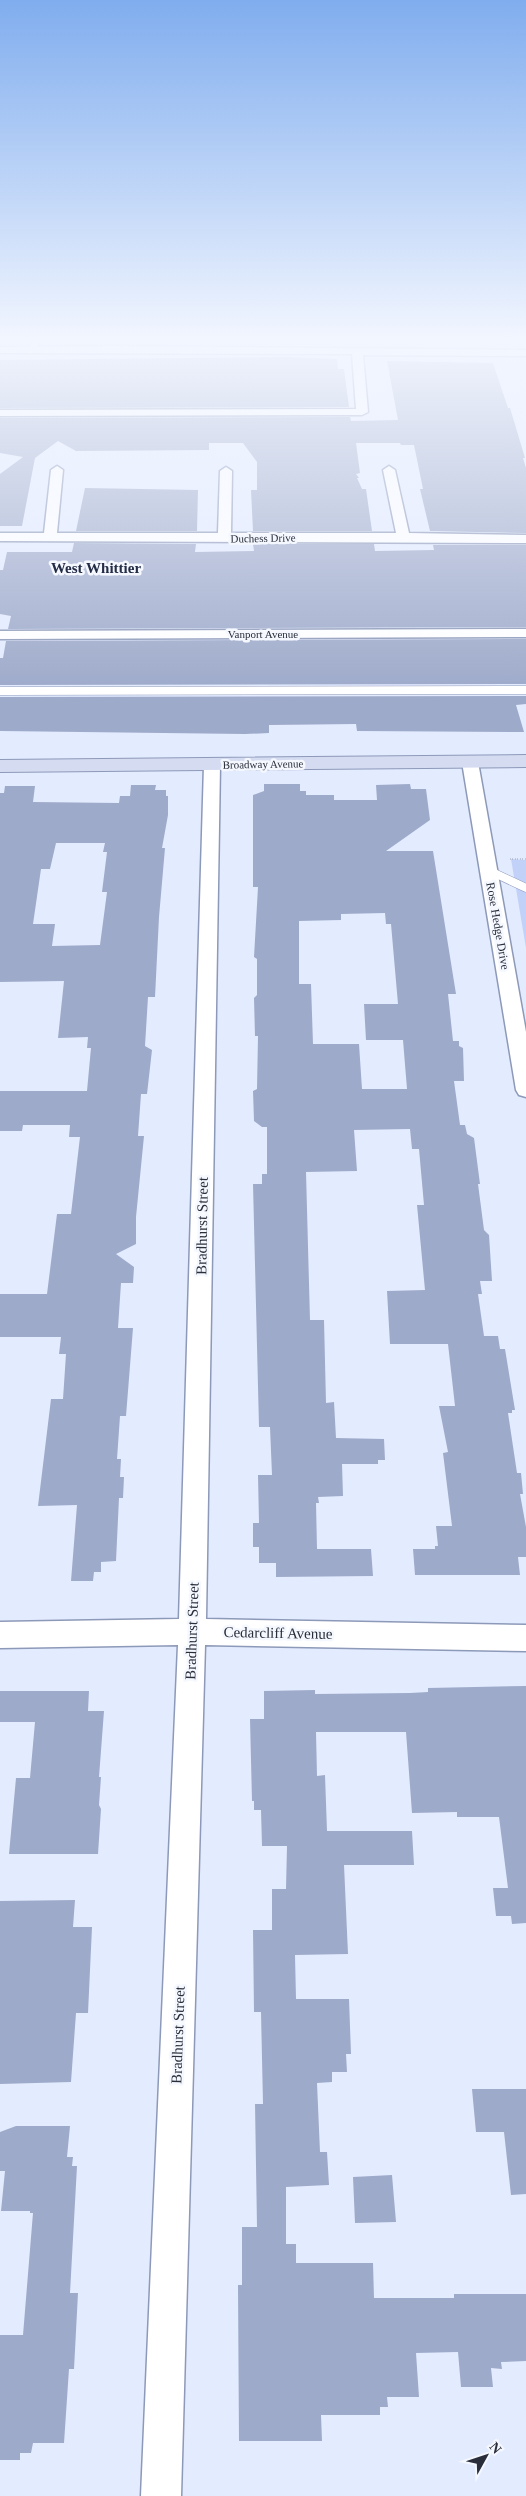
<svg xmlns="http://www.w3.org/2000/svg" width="526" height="2496" font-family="Georgia,serif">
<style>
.green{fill:#c2d1f8}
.building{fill:#9eaaca;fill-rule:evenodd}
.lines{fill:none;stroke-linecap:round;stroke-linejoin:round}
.lane-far1-casing{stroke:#8d99b8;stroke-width:8}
.lane-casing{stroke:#8d99b8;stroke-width:9}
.street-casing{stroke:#8d99b8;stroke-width:3}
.secondary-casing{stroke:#8d99b8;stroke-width:2}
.path{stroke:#9ba2b3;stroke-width:2;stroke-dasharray:0.5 2;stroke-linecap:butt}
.lane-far1{stroke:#fff;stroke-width:6}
.lane{stroke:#fff;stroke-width:8}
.street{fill:#fff;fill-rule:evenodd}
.secondary{fill:#d5dcf2;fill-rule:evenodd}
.labels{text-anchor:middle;stroke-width:5;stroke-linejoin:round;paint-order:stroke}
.far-street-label{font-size:11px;fill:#292e3a;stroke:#f5f8ff}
.street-label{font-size:12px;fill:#292e3a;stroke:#f5f8ff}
.far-district-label{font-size:15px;font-weight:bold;fill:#242d46;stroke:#f5f8ff}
.near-street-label{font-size:15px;fill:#292e3a;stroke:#f5f8ff}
</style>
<rect width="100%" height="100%" fill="#e3ebff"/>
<!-- green -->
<path class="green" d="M511 859 526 860V948Z"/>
<!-- building -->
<path class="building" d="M287 357 337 359 338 369H344L349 407 0 408V360Z
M387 361 493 363 508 408H510L525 458H523L526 468V533L430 531 420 489H423L414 445H401L400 443H356L360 473 356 474 359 478H357L362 489H366L372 531H253L251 490H257V462L243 443H209V450L76 451 58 441 35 458 22 526H0V474L23 457 0 453V418L350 417 351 421 398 420Z
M85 488 198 490 197 531H76Z
M74 543 196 544 195 552 254 551 253 544H374L375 551 434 550 433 545H526V627L8 629 11 616 0 614V570H3L7 552H72Z
M526 639V684L0 685V658H3L6 641Z
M526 696V704L516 705 524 732 357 731 356 724 269 725V733L245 734 0 731V697Z
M264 784H300V791H306V795H334V800H377L376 785 410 784 411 789H426L430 820 386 851H433L456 994H448L453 1041H459V1046L463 1048 464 1081H454L460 1125H465L467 1134 474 1138 480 1184H478L484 1230 489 1235 492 1281H480L482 1294H478L484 1336H498L500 1349H505L515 1410H512V1413H508L517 1473H521L523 1494H520L526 1527V1557H518L520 1575H415L413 1549H435V1546H438L436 1526H452L443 1453 448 1452 439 1406H455L448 1344H390L387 1291 425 1290 417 1205H424L419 1149H412L410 1129 354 1130 357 1171 306 1172 310 1320H324L326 1403 334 1402 336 1438 384 1439 385 1460H378V1464H342L343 1496 318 1497 319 1503H316L317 1549H371L373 1576 276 1577V1563H259V1547H253V1523H259L258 1475H272L270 1427H259L253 1184H262V1174H267V1127H262L254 1121 253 1091 257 1089 258 1036H255L254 998 257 995V959L254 957 258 887H253V795L264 791ZM385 913 386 924H391L398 1004H364L366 1040H403L407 1089H362L359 1044H313L311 984H299V921L341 920V914Z
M131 785H156L155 790H166V796H168V815L162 848H165L159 917 155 997H148L145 1046 152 1050 147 1094H141L138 1136H144L136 1217V1244L116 1254 134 1267 133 1283H121L118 1328H133L126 1416H120L117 1459H121L120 1477H124L123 1498H119L116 1561 101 1562V1572H94L93 1581H71L77 1505 38 1506 51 1399H63L66 1354H59L61 1337H0V1294H47L57 1214H71L80 1137H69L70 1125H23L22 1131H0V1091H87L91 1048H87L88 1037 58 1038 64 981 0 982V793H4L5 786H35L33 802 119 803 120 796H130ZM56 843H105L103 852H107L102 892H107L100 945 52 946 55 924H33L41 869H50Z
M526 1686V1923L512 1924 511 1916H496L493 1888H508L499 1817H457V1812L412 1813 406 1732H316L317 1776 325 1775 327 1831H412L414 1865H344L348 1954 295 1955 296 1999H349L351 2054H346L347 2072H332V2082L317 2083 320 2152H327L329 2185 286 2187V2244H296V2263H373L374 2298H454V2294H526V2361L501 2362 502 2369 491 2368 493 2387H461L458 2352 416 2353 419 2397H387L388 2407H380V2415H321L322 2441H239L238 2285H242V2227H257L255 2104H263L261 2012H254L253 1930H272V1889H286L287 1846H262L261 1810H254V1801H252L250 1719H264V1691L315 1690V1694L410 1693 428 1692V1688Z
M0 1691H89L88 1711H104L99 1777H101L99 1805 101 1809 98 1854H9L16 1778H30L35 1722H0Z
M75 1900 73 1927H92L88 2013H76L71 2082 0 2084V1901Z
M472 2089H526V2194L511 2195 504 2132H476Z
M16 2126H70L67 2157H73L72 2166H77L70 2293H78L74 2369H69L64 2443H33L31 2453H20V2460H0V2335H23L33 2213H30V2211H1L5 2171H0V2132Z
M392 2175 396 2222 355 2223 353 2177Z"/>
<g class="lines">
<defs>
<path id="lane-far1" d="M33 350 35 342"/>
<path id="lane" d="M0 691 526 690
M488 870 526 888"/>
<path id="street" d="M116 346 526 350V356L363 355 368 412 362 415 0 416V410L356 409 352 354 0 353V347Z
M57 466 63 470 57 533H218L220 471 226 467 232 471 231 533H396L383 470 389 466 395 470 409 533 526 535V543L0 541V533H44L51 470Z
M526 629V637L0 639V631Z
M470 757 478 762 526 1032V1097L519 1095 516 1090 462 762Z
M212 760 220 765 206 1619 526 1625V1651L205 1645 181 2496H141L178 1645 0 1648V1622L179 1619 204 765Z"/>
<path id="secondary" d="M526 755V767L0 772V760Z"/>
</defs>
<!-- lane-far1 casing -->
<use href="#lane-far1" class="lane-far1-casing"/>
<!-- lane casing -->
<use href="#lane" class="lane-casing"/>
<!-- street casing -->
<use href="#street" class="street-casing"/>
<!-- secondary casing -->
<use href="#secondary" class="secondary-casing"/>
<!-- path -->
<path class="path" d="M510 859H526"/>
<!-- lane-far1 -->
<use href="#lane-far1" class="lane-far1"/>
<!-- lane -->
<use href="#lane" class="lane"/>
<!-- street -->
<use href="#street" class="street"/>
<!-- secondary -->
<use href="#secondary" class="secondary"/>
</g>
<!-- sky -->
<linearGradient id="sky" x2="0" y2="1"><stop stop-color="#80adee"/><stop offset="0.49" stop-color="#f2f6ff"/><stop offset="1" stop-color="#f2f6ff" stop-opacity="0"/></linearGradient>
<rect width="526" height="691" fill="url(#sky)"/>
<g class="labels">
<!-- far-street labels -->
<g class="far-street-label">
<text transform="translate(263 538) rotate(-1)" y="4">Duchess Drive</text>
<text x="263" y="638">Vanport Avenue</text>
<text transform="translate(263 764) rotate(-1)" y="4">Broadway Avenue</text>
</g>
<!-- street labels -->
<g class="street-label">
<text transform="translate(498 926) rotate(80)" y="4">Rose Hedge Drive</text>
</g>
<!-- far-district labels -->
<g class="far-district-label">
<text x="96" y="573">West Whittier</text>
</g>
<!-- near-street labels -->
<g class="near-street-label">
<text transform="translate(202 1226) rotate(-89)" y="5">Bradhurst Street</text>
<text transform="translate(192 1631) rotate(-88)" y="5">Bradhurst Street</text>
<text transform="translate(278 1633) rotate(1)" y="5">Cedarcliff Avenue</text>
<text transform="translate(178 2035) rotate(-88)" y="5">Bradhurst Street</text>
</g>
</g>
<!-- north arrow -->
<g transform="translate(486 2456) rotate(50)" stroke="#f5f8ff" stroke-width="4" paint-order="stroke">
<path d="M0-4L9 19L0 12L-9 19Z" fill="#292e3a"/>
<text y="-8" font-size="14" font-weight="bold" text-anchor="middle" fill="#292e3a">N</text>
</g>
</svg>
